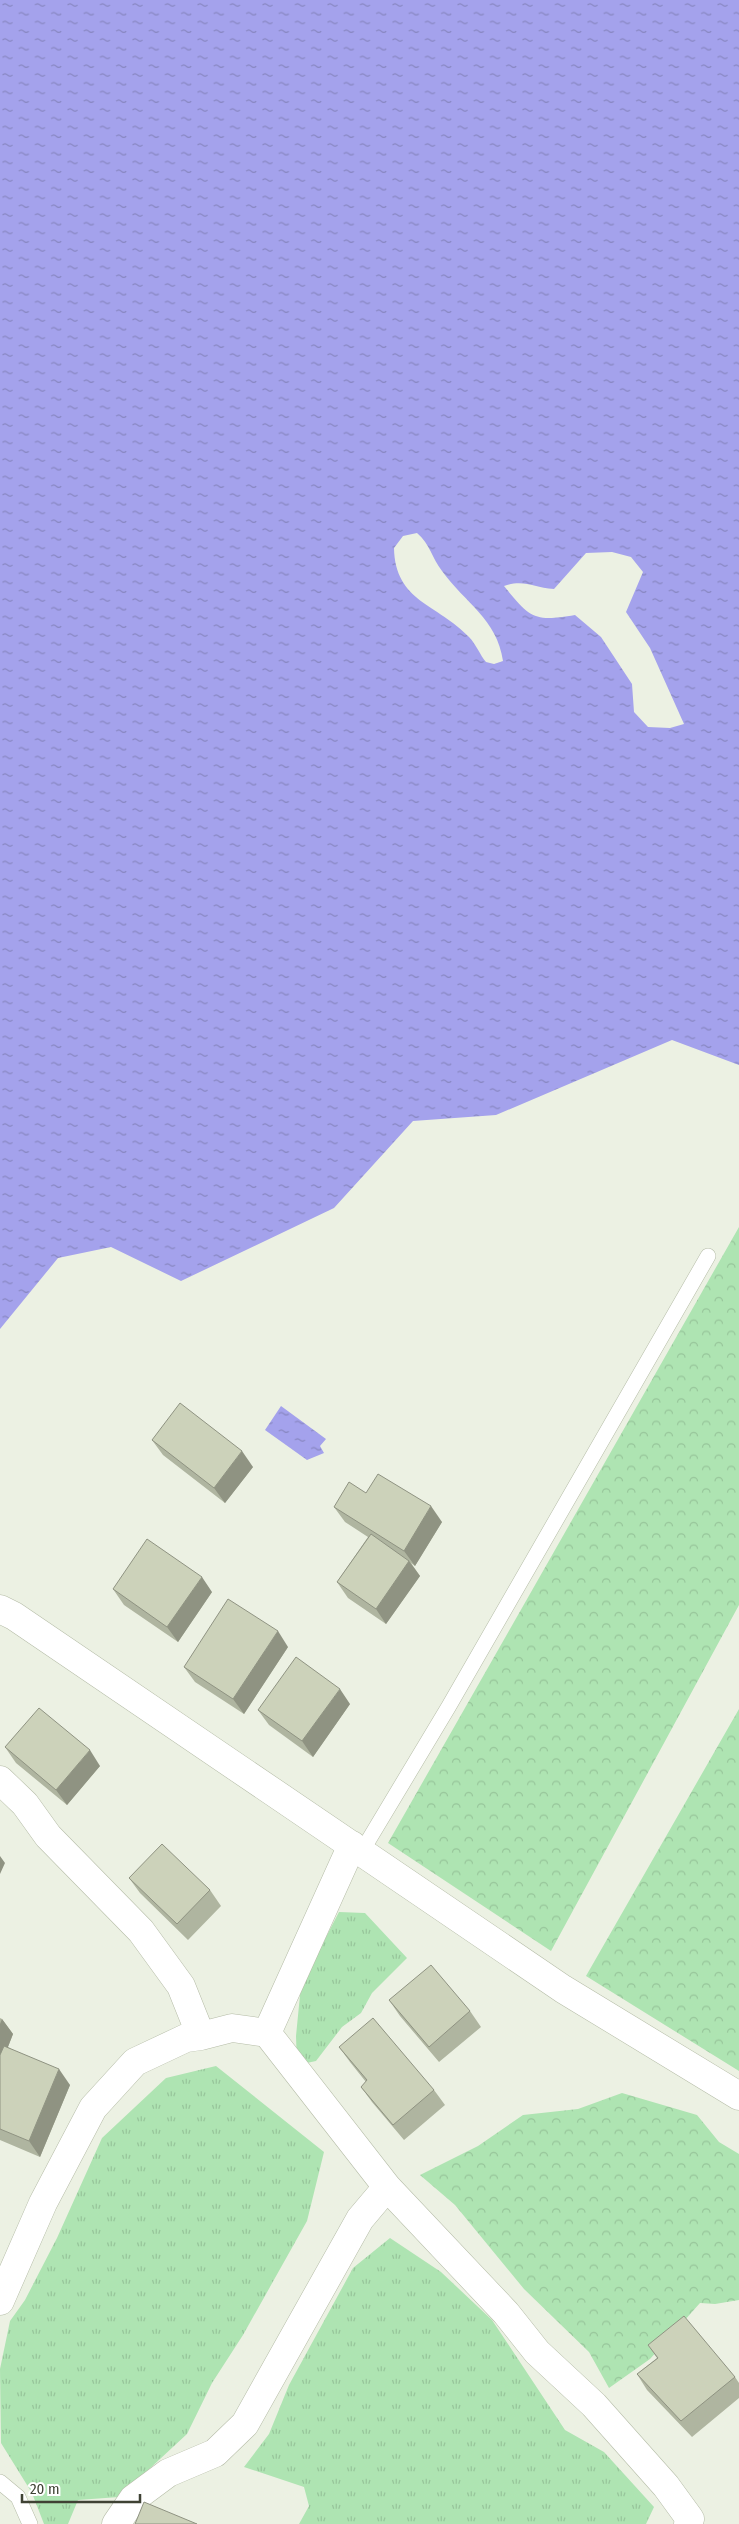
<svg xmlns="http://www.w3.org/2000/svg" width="739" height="2524" font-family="'Fira Sans Condensed',sans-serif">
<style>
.grass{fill:url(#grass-tufts)}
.forest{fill:url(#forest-crowns)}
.water{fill:url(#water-ripples);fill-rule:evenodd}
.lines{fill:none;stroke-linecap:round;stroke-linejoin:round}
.lane-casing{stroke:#b5bca7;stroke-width:16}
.street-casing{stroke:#b5bca7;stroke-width:29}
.lane{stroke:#fff;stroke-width:15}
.street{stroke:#fff;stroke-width:28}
.wall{fill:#afb5a0}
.shaded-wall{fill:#8f9382}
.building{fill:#ccd2ba;stroke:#8f9382}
</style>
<defs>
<pattern id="grass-tufts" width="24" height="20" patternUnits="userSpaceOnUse" patternTransform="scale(1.25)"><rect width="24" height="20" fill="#aee4b2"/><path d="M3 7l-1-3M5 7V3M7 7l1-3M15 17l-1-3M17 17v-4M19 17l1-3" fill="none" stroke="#97c59a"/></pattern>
<pattern id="forest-crowns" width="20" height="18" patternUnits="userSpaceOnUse" patternTransform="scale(1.25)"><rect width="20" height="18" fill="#aee4b2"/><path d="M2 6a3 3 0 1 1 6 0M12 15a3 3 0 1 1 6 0" fill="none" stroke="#97c59a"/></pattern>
<pattern id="water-ripples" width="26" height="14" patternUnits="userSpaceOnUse" patternTransform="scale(1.25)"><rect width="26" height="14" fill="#a4a2ec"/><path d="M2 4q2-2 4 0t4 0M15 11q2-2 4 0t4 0" fill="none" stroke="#8786c0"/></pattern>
</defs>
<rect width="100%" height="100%" fill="#ecf1e3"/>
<!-- grass -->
<path class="grass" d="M339 1912 365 1913 407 1958 372 1993 361 2013 342 2027 316 2061 297 2065 296 2036 301 1985Z
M216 2066 324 2152 307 2221 243 2335 212 2383 187 2434 119 2497 78 2500 68 2524H44L32 2493 1 2443 0 2369 10 2321 25 2300 57 2238 102 2138 166 2078Z
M390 2238 441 2272 492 2320 565 2430 604 2452 654 2507 646 2524H299L309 2506 304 2487 244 2467 269 2434 289 2385 353 2268Z"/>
<!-- forest -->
<path class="forest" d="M739 1227V1605L551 1951 388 1843Z
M739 1709V2071L586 1976Z
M622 2093 697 2115 719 2142 739 2154V2300L715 2304 700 2303 650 2359 609 2388 589 2352 524 2289 455 2205 420 2175 478 2146 523 2115 578 2109Z"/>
<!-- water -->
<path class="water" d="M0 0H739V1065L672 1040 496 1115 413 1121 334 1208 181 1281 111 1247 58 1258 0 1329ZM417 533C430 544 432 558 442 571 465 603 497 619 503 661L494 664 486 662C480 655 476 644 469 637 438 604 395 602 394 548L403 536ZM612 552 631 557 643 572 626 612 650 648 684 724 670 728 648 727 634 712 632 684 601 637 575 615C534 622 530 618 504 586 525 579 533 588 554 589L586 553Z
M281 1406 326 1439 320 1446 324 1453 307 1460 265 1430Z"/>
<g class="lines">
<defs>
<path id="lane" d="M362 1851 449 1706 708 1256
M0 2482 18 2497 30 2524"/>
<path id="street" d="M0 1609 14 1616 563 1989 739 2096
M0 1780 25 1804 48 1836 141 1931 181 1986 201 2036 232 2028 267 2033 387 2187
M267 2033 352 1845
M0 2301 43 2203 93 2108 135 2062 186 2038 201 2036
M116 2524 133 2499 168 2473 215 2453 245 2424 360 2219 387 2187 506 2313 537 2352 594 2405 666 2486 690 2519 688 2524"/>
</defs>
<!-- lane casing -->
<use href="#lane" class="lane-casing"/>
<!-- street casing -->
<use href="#street" class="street-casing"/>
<!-- lane -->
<use href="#lane" class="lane"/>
<!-- street -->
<use href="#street" class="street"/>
</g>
<!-- wall -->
<path class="wall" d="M152 1440 253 1467 225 1503 163 1455Z
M366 1493 442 1522 415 1566 411 1563 420 1576 386 1624 348 1598 337 1582 368 1537 345 1522 334 1507Z
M113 1589 212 1592 178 1642 124 1605Z
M288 1647 244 1714 195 1682 184 1667Z
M350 1704 313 1757 269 1725 258 1710Z
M5 1747 100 1766 67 1805 16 1763Z
M129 1878 210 1890 221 1906 188 1940 140 1893Z
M389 2000 470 2011 481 2027 439 2062 400 2016Z
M0 2018 2 2019 13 2034 8 2047 70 2085 40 2157 0 2140Z
M339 2047 434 2090 445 2105 404 2140 372 2102 361 2087 366 2082 350 2062Z
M648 2345 735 2377 739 2383V2398L692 2437 647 2390 637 2374 657 2358Z"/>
<!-- shaded-wall -->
<path class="shaded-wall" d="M242 1451 253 1467 225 1503 214 1488Z
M431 1506 442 1522 415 1566 404 1551Z
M409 1561 420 1576 386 1624 376 1609Z
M202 1577 212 1592 178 1642 167 1627Z
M278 1631 288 1647 244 1714 233 1699Z
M340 1689 350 1704 313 1757 302 1741Z
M90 1750 100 1766 67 1805 56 1790Z
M0 1856 5 1863 0 1874Z
M2 2019 13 2034 0 2067V2024Z
M59 2069 70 2085 40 2157 29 2141Z"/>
<!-- building -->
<path class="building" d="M180 1403 242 1451 214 1488 152 1440Z
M378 1474 431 1506 404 1551 334 1507 349 1482 366 1493Z
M371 1534 409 1561 376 1609 337 1582Z
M147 1539 202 1577 167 1627 113 1589Z
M228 1599 278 1631 233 1699 184 1667Z
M296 1657 340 1689 302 1741 258 1710Z
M39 1708 90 1750 56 1790 5 1747Z
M162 1844 210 1890 177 1924 129 1878Z
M431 1965 470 2011 429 2047 389 2000Z
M373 2018 434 2090 393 2125 361 2087 367 2080 339 2047Z
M4 2046 59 2069 29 2141 0 2129V2055Z
M684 2316 735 2377 681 2421 637 2374 658 2358 648 2345Z
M144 2502 197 2524H135Z"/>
<!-- scale -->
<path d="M22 2494v8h118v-8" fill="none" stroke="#3f4234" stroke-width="2.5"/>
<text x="30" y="2494" font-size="15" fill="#3f4234" stroke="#ffffff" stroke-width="4" paint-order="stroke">20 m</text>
</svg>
